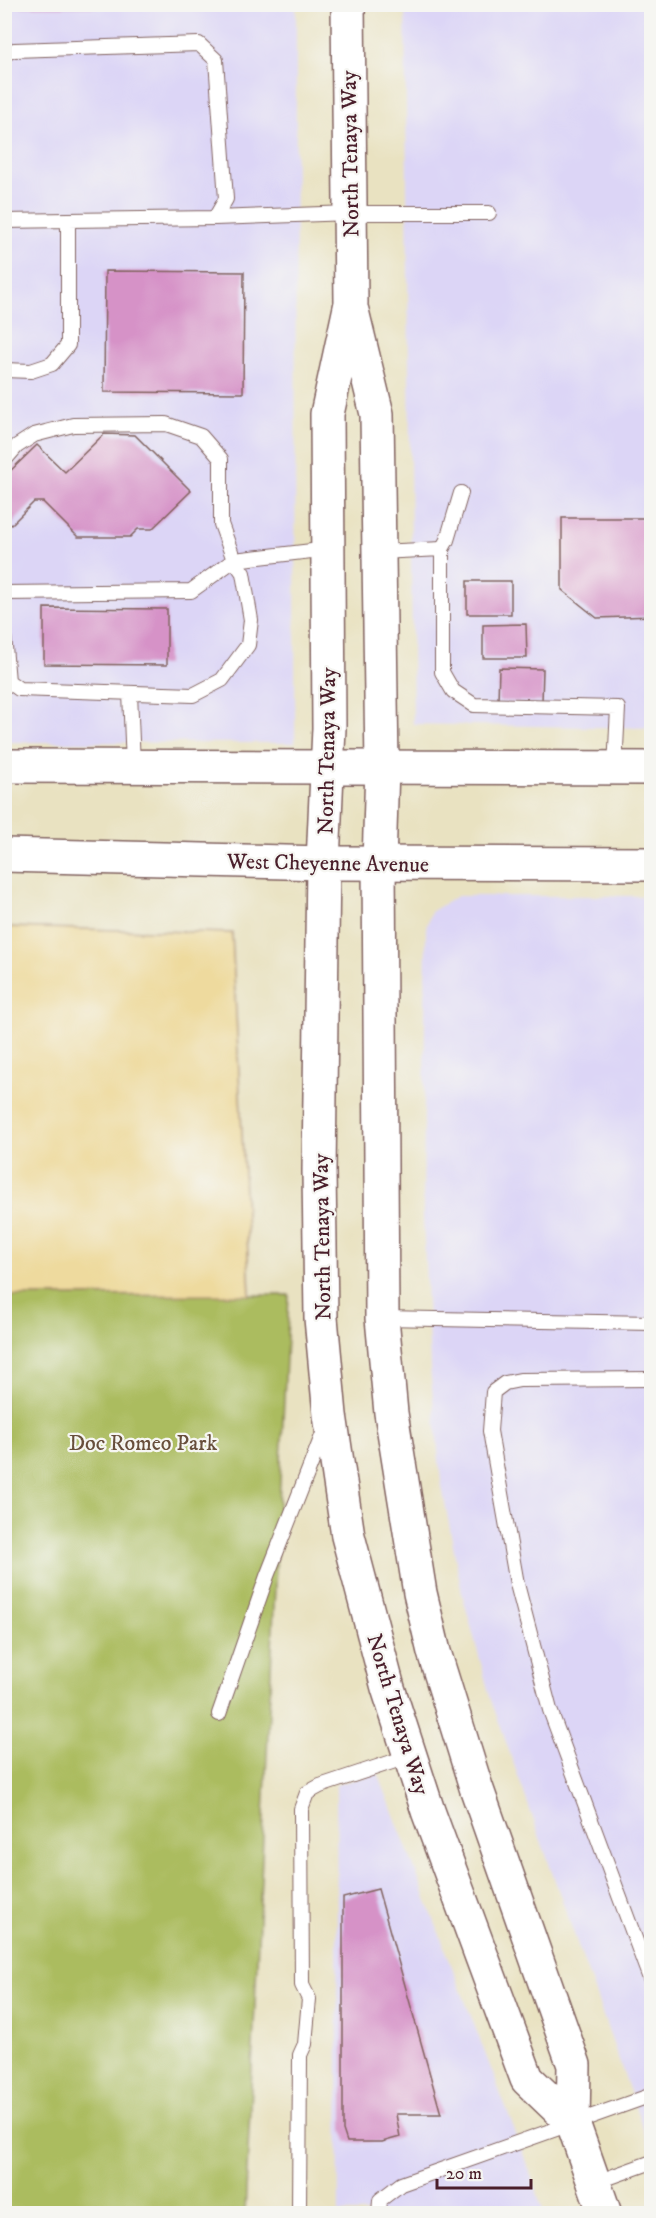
<svg xmlns="http://www.w3.org/2000/svg" width="656" height="2218" font-family="'IM FELL DW Pica',serif">
<style>
.built{fill:#dcd5f6}
.green{fill:#abbc5f;stroke:#7a6e45;stroke-width:1.5}
.sand{fill:#eeda9e;stroke:#9c7c64;stroke-width:1.5}
.building{fill:#d692c7}
.lines{fill:none;stroke-linecap:round;stroke-linejoin:round}
.service-casing{stroke:#826360;stroke-width:16}
.secondary-casing{stroke:#826360;stroke-width:36}
.primary-casing{stroke:#826360;stroke-width:36}
.service{stroke:#fff;stroke-width:14}
.secondary{stroke:#fff;stroke-width:33}
.primary{stroke:#fff;stroke-width:33}
.labels{text-anchor:middle;stroke-width:4.5;stroke-linejoin:round;paint-order:stroke}
.street-label{font-size:22px;fill:#4a1f2b;stroke:#f6f6f2}
.park-label{font-size:22px;fill:#674e3b;stroke:#f6f6f2}
</style>
<rect width="100%" height="100%" fill="#f6f6f2"/>
<filter id="ink" filterUnits="userSpaceOnUse"><feTurbulence type="fractalNoise" baseFrequency=".0167" numOctaves="2"/><feDisplacementMap in="SourceGraphic" scale="12" xChannelSelector="R" yChannelSelector="G"/><feConvolveMatrix kernelMatrix="1 2 1 2 8 2 1 2 1" color-interpolation-filters="sRGB"/></filter>
<filter id="wash" filterUnits="userSpaceOnUse"><feTurbulence type="fractalNoise" baseFrequency=".008" numOctaves="4" result="noise"/><feDisplacementMap in="SourceGraphic" scale="24" xChannelSelector="R" yChannelSelector="G"/><feGaussianBlur stdDeviation="1.35" result="paint"/><feColorMatrix in="noise" values="0 0 0 0 0 0 0 0 0 0 0 0 0 0 0 0 0 1.4 0 .05"/><feComposite in="paint" operator="in"/></filter>
<g filter="url(#wash)">
<rect width="100%" height="100%" fill="#e9e2c1"/>
<!-- built -->
<path class="built" d="M5 5H296L295 743 5 742Z
M405 5H651V728L413 724Z
M457 896H651V2151L490 1697 462 1593 441 1481 430 1367 423 1215 426 928 431 912Z
M378 1773 519 2142 544 2213H339L336 1785Z"/>
<!-- green -->
<path class="green" d="M289 1295 245 2213H5L4 1296Z"/>
<!-- sand -->
<path class="sand" d="M5 927 232 933 250 1295 5 1296Z"/>
<g id="blocks">
<!-- building -->
<path class="building" d="M4 4H250V7H4Z
M105 271 244 272 243 393 104 392Z
M104 434 135 435 191 491 152 529H138L130 537H78L43 502H34L11 525 4 519V477L37 445 65 472Z
M562 518H652V616L597 618 562 590Z
M467 581H511V614H467Z
M44 608 167 609V665L44 664Z
M526 624 527 658H483V625Z
M499 668 543 669 542 702 498 701Z
M378 1889 441 2114H396L400 2137 382 2142H347L343 2130V1898Z"/>
</g>
</g>
<g filter="url(#ink)">
<use href="#blocks" fill-opacity="0" stroke="#826360" stroke-width="1.5"/>
<g class="lines">
<defs>
<path id="service" d="M4 54 14 50 199 44 216 60 226 199 215 218 68 220V345L52 364 31 371 4 370
M215 218 350 213H489
M4 221 68 220
M4 461 17 446 34 435 73 425 166 424 201 436 221 459V524L234 560 329 549
M442 549V672L453 691 474 705 618 708 615 768
M379 552 442 549 447 540 461 493
M4 593 191 591 234 560 243 573 251 620 248 645 222 680 193 695 19 689 8 681 4 635
M130 693 133 765
M382 1318 652 1323
M652 1379 520 1380 505 1383 493 1392 490 1431 517 1584 550 1710 652 1984
M219 1714 267 1576 324 1431
M594 2183 652 2162
M299 2214 300 2055 305 2044 309 1999 302 1985 301 1809 307 1793 320 1786 410 1756
M379 2214 380 2200 401 2184 652 2095"/>
<path id="secondary" d="M348 4 351 303 327 414 329 728 323 863 319 1171 321 1318 330 1415 348 1536 388 1688 428 1811 527 2079 573 2123
M352 311 377 414 382 767 379 863 382 1318 391 1413 420 1593 434 1652 476 1787 574 2065 573 2123 605 2214"/>
<path id="primary" d="M4 766 652 768
M4 855 323 863 652 864"/>
</defs>
<!-- service casing -->
<use href="#service" class="service-casing"/>
<!-- secondary casing -->
<use href="#secondary" class="secondary-casing"/>
<!-- primary casing -->
<use href="#primary" class="primary-casing"/>
<!-- service -->
<use href="#service" class="service"/>
<!-- secondary -->
<use href="#secondary" class="secondary"/>
<!-- primary -->
<use href="#primary" class="primary"/>
</g>
</g>
<g class="labels">
<!-- street labels -->
<g class="street-label">
<text transform="translate(349 154) rotate(-91)" y="8">North Tenaya Way</text>
<text transform="translate(326 751) rotate(-89)" y="8">North Tenaya Way</text>
<text transform="translate(328 862) rotate(1)" y="8">West Cheyenne Avenue</text>
<text transform="translate(321 1237) rotate(-91)" y="8">North Tenaya Way</text>
<text transform="translate(399 1714) rotate(73)" y="8">North Tenaya Way</text>
</g>
<!-- park labels -->
<g class="park-label">
<text x="143" y="1450">Doc Romeo Park</text>
</g>
</g>
<!-- margin -->
<rect width="656" height="2218" fill="none" stroke="#f6f6f2" stroke-width="24"/>
<!-- scale -->
<path d="M437 2179v9h94v-9" fill="none" stroke="#4a1f2b" stroke-width="3"/>
<text x="446" y="2179" font-size="18" fill="#4a1f2b" stroke="#f6f6f2" stroke-width="4.5" paint-order="stroke">20 m</text>
</svg>
